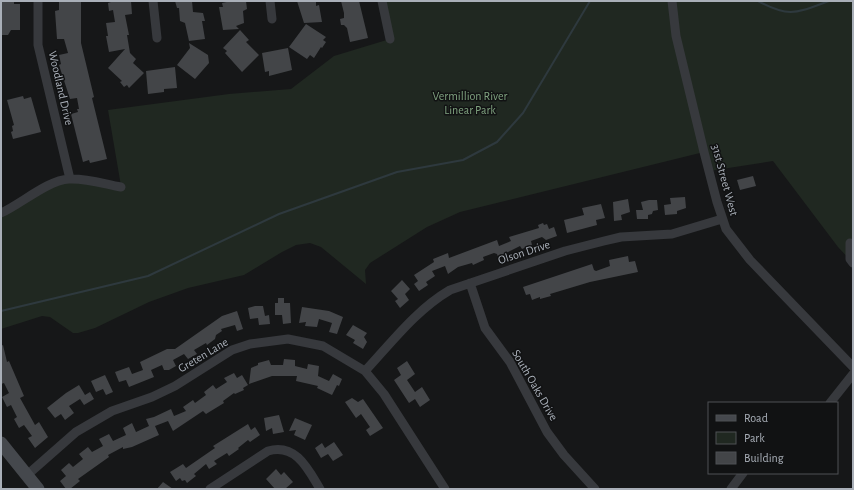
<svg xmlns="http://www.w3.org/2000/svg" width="854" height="490" font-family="'Alegreya Sans',sans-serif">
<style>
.park{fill:#202821}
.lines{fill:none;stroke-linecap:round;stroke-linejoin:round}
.stream{stroke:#2e393e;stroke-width:2}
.building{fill:#434548}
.street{stroke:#37393d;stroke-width:9}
.secondary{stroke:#45484d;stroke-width:13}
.labels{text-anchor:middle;stroke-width:3;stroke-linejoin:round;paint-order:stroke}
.street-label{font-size:12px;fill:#a9afb8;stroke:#111213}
.park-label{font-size:12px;fill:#80a380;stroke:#111213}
</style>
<rect width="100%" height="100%" fill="#161718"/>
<!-- park -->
<path class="park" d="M382 1H853V263L838 247 773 161 709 171 704 152 460 212 427 227 370 263 365 270 366 284 321 247 310 243 296 245 282 252 244 275 188 288 149 302 95 328 78 333H73L50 317 42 316 1 329V213L62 180 121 186 108 110 229 94 291 89 334 56 390 39Z"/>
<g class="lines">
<!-- stream -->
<path class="stream" d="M758 1C790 18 796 13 829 1
M1 311 148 276 279 214 397 172 463 160 497 142 523 113 590 1"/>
</g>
<!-- building -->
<path class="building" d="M1 1H14V4H20V30H11L8 35H1Z
M59 1H81V43L94 97 92 98 107 159 90 163 89 160 83 162 71 114 78 112 77 109H79L77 98 70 99 59 65 61 64 59 55 68 53 64 39H57L55 11 59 10Z
M114 1H131L132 14 125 15 129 35H127L130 53 136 59 133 63 144 73 129 88 127 85 124 87 120 82 122 81 108 68 125 49 109 52 106 36H108L106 23 115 22 113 10 109 11 108 3Z
M175 1H192L193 12 203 13 205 21H202L205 39 189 41 185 23 180 21 179 8H177Z
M231 1H246L247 9 243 11 244 23 236 26 239 29 223 30 219 7H223L222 3Z
M297 1H316V6L319 5 322 22 304 23Z
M341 1H359L368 38 350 42 347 28 344 25H341L340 19 344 18V13Z
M306 24 326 37 323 40 326 42 322 48 321 47 314 58 310 55 307 59 289 47Z
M240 30 249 40 246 42 259 55 242 72 225 53 227 51 223 48Z
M189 43 208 55 209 63 195 79 177 65 190 48Z
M288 48 292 70 269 76V71L265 72 262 53Z
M175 67 177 88 164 89V92L148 94 146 71Z
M23 96 24 99 31 97 41 132 13 139 11 132 13 131 12 126 14 125 7 100Z
M753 176 756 186 740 190 737 180Z
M685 197 686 208 677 211V214L665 215 664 205 671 204 670 198Z
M628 199 630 212 621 215 622 220 614 221 613 202Z
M649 200H657L658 210 653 211 652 214 648 215V219H637L636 210H643L641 202Z
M601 204 605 218 596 220 597 225 567 233 564 220 584 215 582 208Z
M543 223 544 225 547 224 549 229 554 227 557 236 546 240 542 237 531 241 532 245 522 249 520 246 498 257 497 254 494 253 483 257 484 260 473 265 472 263 458 267 448 274 445 266 432 271 435 276 426 282 428 285 419 291 414 284 418 281 414 275 434 262 433 259 448 253 449 258 497 240 499 246 511 241 509 237 539 228 538 225Z
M628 256 629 262 635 261 638 272 590 282 550 294 551 296 540 299V297L532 300 530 294 526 295 523 287 592 264 594 270 596 271 610 266 609 260Z
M402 280 410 289 405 294 409 300 400 308 395 301 398 299 391 291Z
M278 298H284V303H290L291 323 283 324 282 315H275V303H278Z
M255 306H263L265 316 269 315 270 324 259 325 258 318 250 319 248 308Z
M302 307 329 311 343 317 337 334 329 332 332 323 319 319 317 327 305 326 306 322 299 323Z
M237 311 243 329 237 331 235 325 221 329 222 331 216 335 215 339 207 345 206 343 194 350 197 354 188 359 184 354 173 360 176 366 169 370H164L162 365 151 370 154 377 129 387 126 380 119 382 115 372 129 367 132 374 143 370 140 362 167 349H175L222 316Z
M353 325 367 333 364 337 367 342 363 349 353 343 355 340 346 335Z
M3 345 7 362 9 361 24 396 20 398 35 425 39 422 48 437 35 448 28 438 32 436 24 425 19 428 14 419 17 417 11 405 7 407 2 397 9 393 4 383 1 384V346Z
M284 359 295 360V366L307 369 308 364 319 366 318 376 329 381 333 374 342 379 339 386 337 385 332 395 317 388 318 386 296 381 297 376H272L249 384 251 368 258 365V363L269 360 271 365H283Z
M407 361 415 374 407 380 415 392 422 387 430 400 420 407 415 399 409 403 394 380 401 375 397 368Z
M234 373 237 378 242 375 248 385 243 388 244 390 235 394 234 393 223 401 224 403 206 414 203 411 173 431 168 421 155 426 159 435 132 447 123 449V447L108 455 109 457 78 479 80 481 70 489H66L60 481 66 476 61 470 69 463 73 467 83 459 79 454 88 447 92 452 103 446 99 439 109 434 113 441 126 435 123 428 132 423 136 432 149 426 146 419 154 417 171 409 174 416 186 411 183 407 193 400 195 403 206 395 204 392 213 385 216 389 227 382 224 378Z
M105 375 113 392 106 395 103 389 96 392 91 381Z
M79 385 85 395 90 392 94 399 84 405 80 399 69 406 74 413 65 420 61 414 55 418 47 408 66 393Z
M352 398 358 402 363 399 383 428 370 436 366 430 370 427 361 414 356 418 345 402Z
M279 415 284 432 273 434 272 428 266 431 264 418Z
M295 418 312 425 305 440 294 435 296 430 289 431Z
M248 424 251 430 255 427 260 435 250 442 248 440 238 448 239 449 229 456 227 453 214 461 217 464 209 469 206 464 194 474 196 476 187 483 185 480 182 481 180 478 176 481 170 472 183 464 186 468 215 448 213 446Z
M334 442 343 455 333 461 328 454 321 458 315 448 322 443 325 448Z
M276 469 281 475 284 472 293 482 285 489H275L266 479Z
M163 482 173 489H157Z"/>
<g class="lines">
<!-- street -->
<path class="street" d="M38 1V45L70 179
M153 1 157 38
M270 1 272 19
M382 1 390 39
M672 1 676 36 704 152 717 202 726 229 750 260 853 367
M1 213C21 204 48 180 69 179 87 178 104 184 121 187
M850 243V259L853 263
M470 283 485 328 510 362 547 432 564 455 595 489
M365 371C392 342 416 310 450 290L565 251 604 241 621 237 672 234 722 219
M830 403 853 374
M26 476 76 432 112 411 152 397 175 386 232 350 250 344 288 339 323 346 365 371 384 394 445 489
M210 489 268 451C296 443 308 469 320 489
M731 489 743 473"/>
<!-- secondary -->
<path class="secondary" d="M1 443 38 489"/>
</g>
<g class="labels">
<!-- street labels -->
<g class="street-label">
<text transform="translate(61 88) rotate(77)" y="4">Woodland Drive</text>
<text transform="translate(725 180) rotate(75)" y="4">31st Street West</text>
<text transform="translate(524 252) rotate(-18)" y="4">Olson Drive</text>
<text transform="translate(203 355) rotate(-31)" y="4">Greten Lane</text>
<text transform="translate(535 385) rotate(60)" y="4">South Oaks Drive</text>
</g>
<!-- park labels -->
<g class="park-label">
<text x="470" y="100">Vermillion River<tspan x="470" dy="14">Linear Park</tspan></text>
</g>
</g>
<!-- border -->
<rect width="854" height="490" fill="none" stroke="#a9afb8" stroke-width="4"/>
<!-- legend -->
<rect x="708" y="402" width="130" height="72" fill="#111213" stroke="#4e5155"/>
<rect x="716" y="415" width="20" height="6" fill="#45484d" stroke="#4e5155"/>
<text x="744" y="422" font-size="12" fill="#a9afb8">Road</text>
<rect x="716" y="432" width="20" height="12" fill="#202821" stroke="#4e5155"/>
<text x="744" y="442" font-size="12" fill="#a9afb8">Park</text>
<rect x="716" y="452" width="20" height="12" fill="#434548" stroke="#4e5155"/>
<text x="744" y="462" font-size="12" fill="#a9afb8">Building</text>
</svg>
